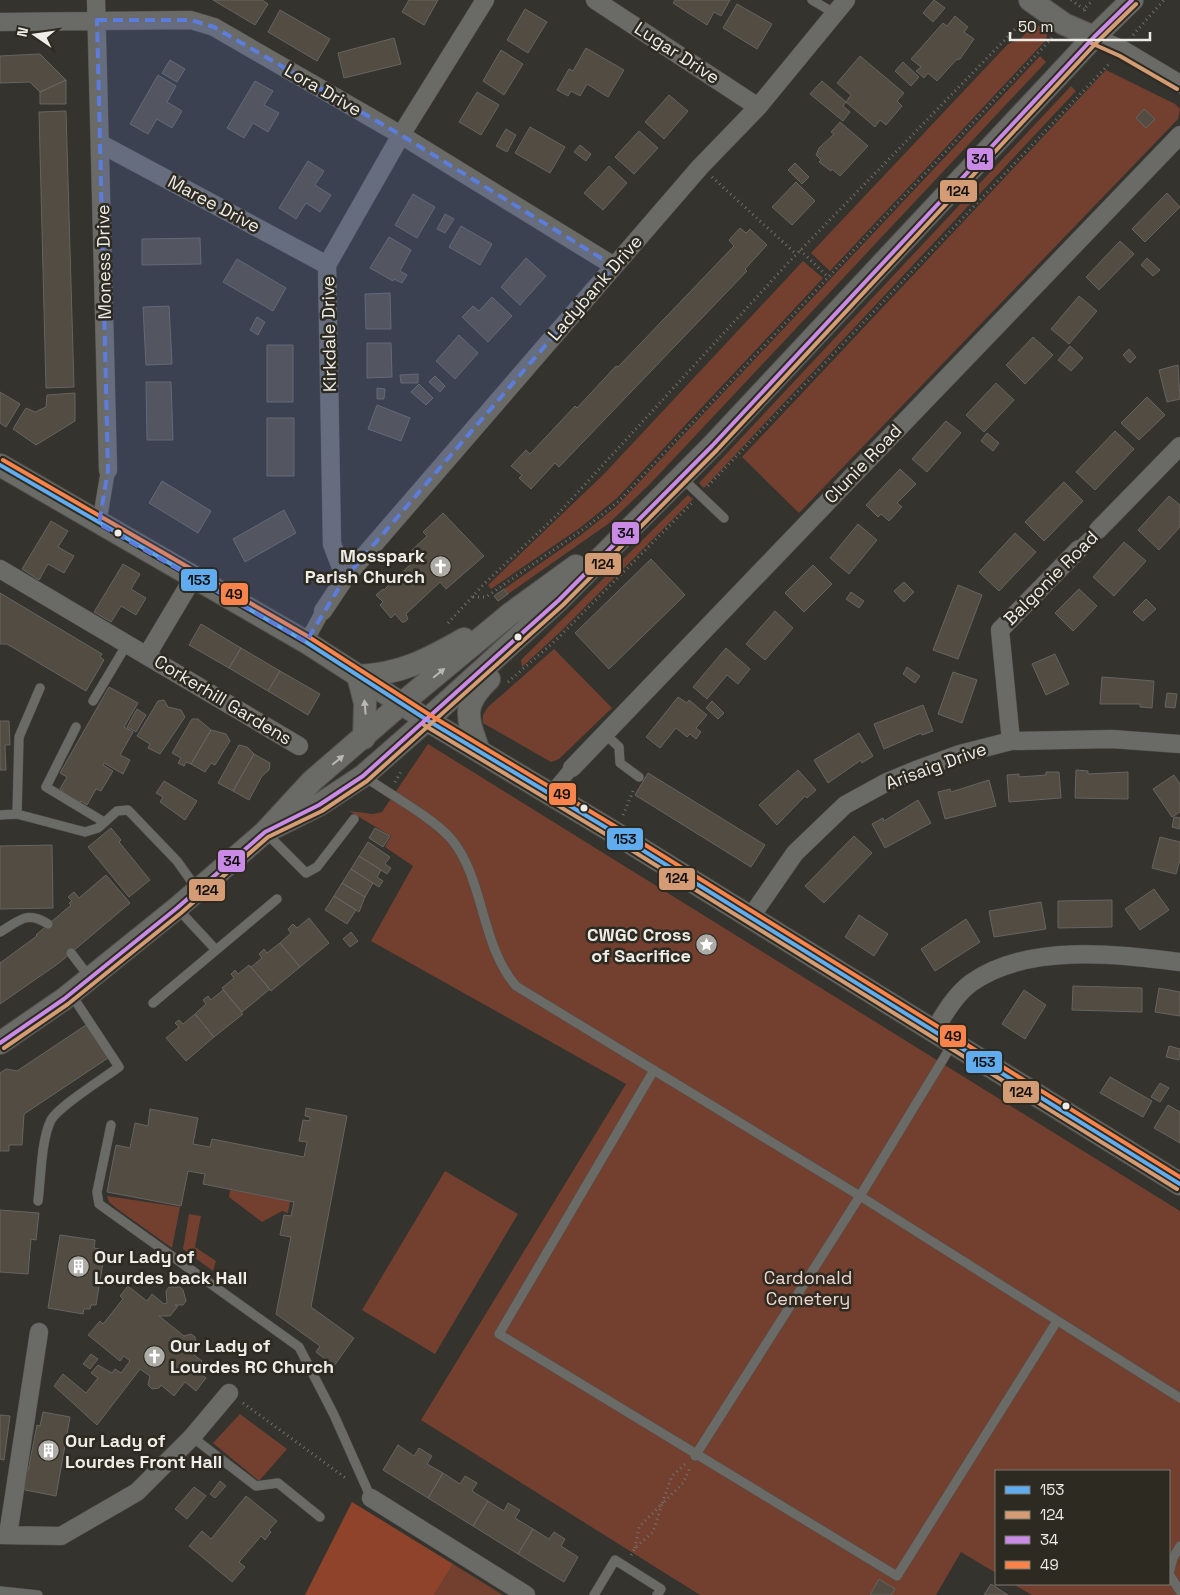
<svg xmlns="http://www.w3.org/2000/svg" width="1180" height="1595" font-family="'Space Grotesk',sans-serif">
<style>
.green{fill:#734030}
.forest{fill:#90432b}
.building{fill:#524c42;stroke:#666461}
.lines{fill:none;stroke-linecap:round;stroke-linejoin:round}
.service-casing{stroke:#51504c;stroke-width:10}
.pedestrian-casing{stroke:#51504c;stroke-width:15}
.minor-casing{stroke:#51504c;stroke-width:19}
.tertiary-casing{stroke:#51504c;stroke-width:24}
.path{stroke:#71716f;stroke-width:3;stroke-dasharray:1 4;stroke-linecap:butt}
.service{stroke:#6a6a67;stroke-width:9}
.pedestrian{stroke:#6a6a67;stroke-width:14}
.minor{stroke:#6a6a67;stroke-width:18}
.tertiary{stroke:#6a6a67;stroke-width:22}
.bus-1-casing{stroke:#2d2a21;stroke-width:8}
.bus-2-casing{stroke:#2d2a21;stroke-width:8}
.bus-3-casing{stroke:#2d2a21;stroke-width:8}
.bus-4-casing{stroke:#2d2a21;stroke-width:8}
.bus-1{stroke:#60acee;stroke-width:4}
.bus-2{stroke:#d39c74;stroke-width:4}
.bus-3{stroke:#ca8be6;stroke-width:4}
.bus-4{stroke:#f8844c;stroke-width:4}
.oneway{fill:#b9b8b3}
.marked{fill:#5c7ddc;fill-opacity:0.2;stroke:#5c7ddc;stroke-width:4;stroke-dasharray:10 6;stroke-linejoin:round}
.bus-dot{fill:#eeece6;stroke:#2d2a21;stroke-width:2}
.labels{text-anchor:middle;stroke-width:5;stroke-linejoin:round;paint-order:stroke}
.street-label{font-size:18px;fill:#eeece6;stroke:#2d2a21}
.poi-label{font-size:18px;font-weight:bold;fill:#eeece6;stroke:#2d2a21;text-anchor:start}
.park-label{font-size:18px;fill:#eed5cd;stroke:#2d2a21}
.line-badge{stroke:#2d2a21;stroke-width:2}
.pale-badge-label{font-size:14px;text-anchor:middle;font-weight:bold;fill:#111}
</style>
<rect width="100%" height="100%" fill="#34332e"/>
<!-- green -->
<path class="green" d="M1036 23 1047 34 1046 40 830 271 811 253 1008 44 1019 40Z
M1040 56 1046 62 650 484 608 524 508 594 504 589 581 535 617 506Z
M1106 70 1175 104 1180 109 1178 119 799 513 742 457Z
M1071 86 1076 91 704 488 699 483Z
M803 261 823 278 617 498 581 527 491 589 488 585 604 474Z
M688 495 693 499 559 633 522 667 521 660Z
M554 649 612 708 559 759 551 762 483 723V715L488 707Z
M428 744 1180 1211V1595H1032L1013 1584H1169V1471H996V1573L961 1552 936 1595H700L421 1420 626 1084 371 941 413 866 385 847 391 836 349 811 373 814 382 812Z
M445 1171 518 1214 435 1354 362 1310Z
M230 1190 290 1201 288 1213 282 1211 262 1222 229 1197Z
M107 1196 180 1207 172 1248 116 1208 109 1202Z
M189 1214 201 1216 195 1247 216 1261 213 1271 183 1249Z
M240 1414 287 1449 259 1481 213 1443Z
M453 1564 503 1595H434Z"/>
<!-- forest -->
<path class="forest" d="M352 1502 453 1564 434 1595H305Z"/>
<!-- building -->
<path class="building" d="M213 0H262L268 4 255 25Z
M409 0H438L424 25 402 12Z
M675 0H730L721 16 714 12 707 25 673 3Z
M934 0 945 8 933 22 923 13Z
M737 4 772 24 757 49 723 28Z
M525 9 547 22 528 53 507 40Z
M280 10 330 39 317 61 268 32Z
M955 16 968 27 964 32 974 39 960 59 956 60 937 81 928 73 924 78 916 71 921 67 911 59 943 23 947 26Z
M394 38 401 64 344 78 338 53Z
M586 48 624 70 608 97 587 84 580 96 571 91 568 96 557 90 569 69 573 71Z
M501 50 523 64 504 95 483 81Z
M40 54 66 80 40 92 30 82 0 83V56Z
M860 56 904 93 897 101 902 106 886 125 880 120 875 127 846 102 851 95 837 83Z
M170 60 185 69 177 82 162 73Z
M903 62 919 77 911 86 895 71Z
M158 75 176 86 167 102 182 111 172 128 157 119 148 134 130 124Z
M66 80V104H40V92Z
M255 81 273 91 264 105 279 113 268 132 253 123 244 138 227 128Z
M822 81 846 102 843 106 850 112 843 121 810 94Z
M477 92 499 105 481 135 459 122Z
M669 95 688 111 664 139 645 122Z
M1144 109 1155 119 1146 128 1136 118Z
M66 111 74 387 46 388 39 112Z
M840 122 868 146 840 176 832 169 831 171 819 162 821 160 816 155 819 148 834 134 831 132Z
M530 127 565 147 550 173 515 153Z
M506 129 516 135 507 152 496 146Z
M639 131 658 148 634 174 615 157Z
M580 145 591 154 586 161 574 152Z
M308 161 324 171 315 185 331 195 320 212 306 203 296 219 279 208Z
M795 163 809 177 802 184 788 170Z
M609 166 627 183 603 210 584 193Z
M796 182 815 201 792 225 772 207Z
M1167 193 1180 207 1145 242 1132 229Z
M413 194 435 207 417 238 395 225Z
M445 214 454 219 445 233 437 229Z
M461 226 492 244 480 265 449 247Z
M740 228 746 233 750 229 767 245 745 269 747 271 559 467 555 463 531 489 519 478 522 475 511 466 526 450 530 454 575 406 577 408 616 366 618 367 734 246 729 240Z
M389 237 411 250 400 271 407 275 402 283 394 279 393 281 370 268Z
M200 238 201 264 142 265V239Z
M1120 241 1134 254 1099 290 1086 277Z
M526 258 546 276 520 305 501 287Z
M1147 258 1160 270 1153 276 1141 265Z
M237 259 286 288 273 311 223 282Z
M390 293 391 329H366L365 294Z
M1079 296 1097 311 1069 344 1051 329Z
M492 297 512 316 488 342 462 317 473 306 479 311Z
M169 306 172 364 146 365 143 307Z
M257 317 265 322 258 335 250 330Z
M459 335 478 353 455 379 436 361Z
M1033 337 1053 355 1025 384 1006 365Z
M367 343H391L392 377 367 378Z
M267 345H293V402H267Z
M1070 346 1083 358 1071 371 1058 360Z
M1129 349 1136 357 1130 363 1123 355Z
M1178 365 1180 399 1167 402 1159 370Z
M418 374V383H401L400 375Z
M435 376 445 386 440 392 429 382Z
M146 382H171L173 440H147Z
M996 383 1014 400 984 432 966 415Z
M419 384 433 398 426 405 411 392Z
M377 388 385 389 384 399H377Z
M0 392 20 404 6 427 0 423Z
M75 393V421L36 445 13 429 26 408 35 412 46 407 47 395Z
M1147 397 1165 415 1139 440 1121 423Z
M377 405 410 418 401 441 368 429Z
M267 418H294V476H267Z
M946 421 961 433 927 472 912 459Z
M1115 431 1134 449 1095 490 1076 472Z
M987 433 999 443 993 451 981 441Z
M900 469 916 484 897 503 902 507 889 521 881 514 878 517 866 505Z
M162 481 211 511 198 533 149 503Z
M1064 482 1083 501 1044 541 1025 522Z
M1169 496 1180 505V527L1159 550 1138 530Z
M284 510 296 533 245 562 233 539Z
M443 513 484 556 446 589 440 582 406 614 408 619 405 622H402L395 614 391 618 380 605 383 602 376 595 383 589 384 590 417 558 411 551 427 536 423 532Z
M51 521 68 531 58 547 74 556 64 573 48 564 39 580 22 569Z
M858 524 877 540 849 574 830 558Z
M1015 533 1036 552 999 591 979 572Z
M1124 542 1146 561 1114 596 1093 577Z
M651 559 685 595 609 669 575 633Z
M123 564 140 574 131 589 146 598 136 615 121 606 111 622 94 612Z
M813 565 832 584 804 612 785 593Z
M904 582 914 592 904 602 894 591Z
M958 585 982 595 958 659 933 650Z
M504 589 508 594 498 601 494 596Z
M1079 589 1097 606 1073 631 1055 613Z
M851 592 864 601 859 608 846 599Z
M0 593 102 654 100 657 104 660 86 691 7 644H0Z
M1146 599 1156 609 1143 621 1133 612Z
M775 611 793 628 765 660 746 644Z
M201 624 241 648 229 668 189 645Z
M241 648 280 671 268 691 229 668Z
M726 648 750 669 738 684 727 675 707 699 693 687Z
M1055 654 1069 684 1046 695 1032 664Z
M907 667 920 676 915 683 903 674Z
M280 671 320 694 308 715 268 691Z
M953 672 977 680 962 723 938 714Z
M1102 677 1154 681 1152 708 1140 707V704H1100Z
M109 687 138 703 124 727 133 732 120 755 130 760 123 774 104 763 103 765 113 771 101 791 96 789 87 805 81 801 79 803 63 794 64 792 60 789 67 777 60 773Z
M1167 693 1177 694 1175 708 1165 707Z
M678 697 687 703 689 700 707 715 696 728 701 732 696 739 690 734 687 737 676 728 660 748 646 737Z
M164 700 168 707 181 710 185 717 160 754 148 748 150 744 137 736 158 701Z
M712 701 724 713 718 719 706 708Z
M923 705 933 731 922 735 921 733 884 749 874 724Z
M137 709 146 715 136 732 127 727Z
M192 719H198L211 730 191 764 186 762 184 766 178 763 181 758 172 753Z
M0 721H9L10 745H5L6 770H0Z
M211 730 226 734 230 741 215 765 211 763 205 772 191 764Z
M859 733 873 756 862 763 861 760 828 783 814 760Z
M239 745 247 747 254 754 233 791 218 783Z
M254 754 270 763 269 770 262 776 249 800 233 791Z
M798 770 816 790 807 798 805 796 777 825 759 805Z
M1076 770 1088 771V774L1128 772V799L1075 798Z
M1046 772H1059L1061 798 1009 802 1007 775 1019 774V777L1046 775Z
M648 773 765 845 751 867 635 795Z
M1174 775 1180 784V812L1172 817 1153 789Z
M989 780 996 806 945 819 938 792 950 789 951 792Z
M164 781 197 801 185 820 160 802 163 797 156 793Z
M918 800 931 823 885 848 872 824 883 818 884 821Z
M1174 817 1180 818V829L1172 827Z
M111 828 121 840 119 842 150 880 129 897 88 847Z
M375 828 390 836 383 847 369 838Z
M854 836 872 853 824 903 805 886Z
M1160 837 1180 842V860L1176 874 1152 868Z
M368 842 390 857 385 864 391 868 387 874 359 856Z
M52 845 53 908 0 909V846Z
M359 856 381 870 377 877 383 881 379 887 351 869Z
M351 869 373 883 365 897 342 883Z
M106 875 130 903 59 963 0 1004V963L37 936 36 935 71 905 69 903 72 901 68 897 74 892 79 898Z
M342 883 365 897 359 912 334 896Z
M1154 889 1169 910 1140 930 1125 909Z
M334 896 356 910 347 924 325 910Z
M1112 900V927L1058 928V901Z
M1041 902 1046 929 994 937 989 911Z
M859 915 888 934 874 956 845 937Z
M309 918 329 943 300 967 280 943 291 933 288 929 293 924 297 928Z
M966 919 980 942 935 971 921 949Z
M351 932 358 941 350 947 343 939Z
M280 943 300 967 271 991 251 967 262 958 259 954 264 949 267 953Z
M249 965 270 989 242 1012 222 988 234 978 231 974 235 970 238 974Z
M1073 986 1142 988V1012L1072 1010Z
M1159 988 1180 992V1016L1155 1012Z
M223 990 243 1014 214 1037 195 1014 206 1004 203 1000 208 996 211 1000Z
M1024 990 1046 1005 1025 1039 1002 1024Z
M195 1014 214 1037 186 1061 166 1038 179 1027 175 1023 179 1020 183 1024Z
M86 1025 108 1058 24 1114 22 1145H9V1151H0V1073L6 1069 17 1071Z
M1169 1046 1180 1049 1179 1060 1166 1057Z
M1110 1077 1152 1101 1143 1117 1100 1093Z
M1160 1083 1169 1088 1160 1102 1151 1097Z
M1168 1105 1180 1112V1143L1154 1128Z
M306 1108 347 1116 311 1307 354 1338 334 1366 316 1352 320 1346 276 1314 291 1237 280 1235 284 1215 291 1216 294 1202 203 1184 205 1174 188 1171 181 1206 107 1192 116 1145 130 1148 135 1123 148 1126 150 1109 198 1118 193 1144 210 1147 212 1139 304 1157 307 1142 299 1141 303 1120 310 1121V1117L305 1116Z
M0 1210 39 1213 36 1240 31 1239 28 1274 0 1272Z
M60 1235 95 1240 94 1248 105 1250 96 1305H91L90 1309H84L83 1314 48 1308Z
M128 1286 147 1301 152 1294 164 1304 167 1303 166 1291 169 1287H180L183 1290 186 1301 183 1305H175L178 1306 170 1316H159L184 1336 191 1334 195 1337 196 1342 192 1348 194 1355 202 1361 195 1369 206 1378 196 1391 185 1382 174 1396 161 1385 159 1388 152 1389 148 1385 150 1376 140 1369 97 1425 54 1386 63 1374 86 1393 98 1378 91 1373 98 1365 112 1373 115 1369 121 1373 130 1361 124 1356 120 1361 88 1335 100 1321 103 1324 123 1299 120 1296Z
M91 1354 98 1359 90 1369 83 1364Z
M43 1412 70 1417 56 1496 25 1490V1488L21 1486 24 1470 28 1471 37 1425 40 1426Z
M0 1415 10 1416 4 1460 0 1459Z
M398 1445 414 1456 419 1448 432 1456 427 1464 443 1473 428 1498 383 1470Z
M443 1473 460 1484 465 1476 477 1483 472 1491 488 1501 473 1526 428 1498Z
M220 1481 226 1486 215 1498 210 1494Z
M194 1487 206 1496 187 1519 175 1509Z
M246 1496 277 1521 269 1530 271 1532 265 1540 261 1536 239 1562 245 1567 232 1582 189 1546 202 1531 211 1539Z
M488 1501 504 1511 508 1503 520 1510 515 1518 533 1529 518 1554 473 1526Z
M533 1529 549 1539 554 1532 565 1539 561 1546 578 1557 564 1582 518 1554Z
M879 1579 895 1589 891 1595H870Z
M991 1584 1008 1595H984Z"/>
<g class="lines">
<defs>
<path id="service" d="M812 0 834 13
M681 477 724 518
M93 701 127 644
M76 727 46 787 104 822
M604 733 619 747 620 763 639 777
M365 777C388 793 435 819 452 840 484 879 481 946 516 986L860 1196 1180 1398
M17 814 19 737 40 688
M0 815 17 814 85 832 98 828 117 811 128 810 177 861 197 889
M265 832 306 873 317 867 354 819
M177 908 216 950
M0 932C19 921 27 910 48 924
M71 953 90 978
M153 1003 277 899
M654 1070 499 1334 897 1576 1057 1321
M111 1125 97 1192 99 1204 299 1347 334 1415 371 1498
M38 1201C41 1178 41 1140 51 1120 59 1106 104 1078 119 1067L71 994
M192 1437 256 1486 278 1483 320 1517
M695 1456 860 1196 953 1043
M1180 1546 1173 1558 1169 1574 1180 1591
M0 1591 38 1595
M594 1595 615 1560 661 1589 657 1595"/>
<path id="pedestrian" d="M99 524 108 470
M1079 549 1098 530
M306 642 323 611
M549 795 572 768"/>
<path id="minor" d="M96 0 108 470
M595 0 758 107
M0 22 191 20 214 27 401 135 614 266
M1094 37 1123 50 1180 84
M101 144 327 265
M1098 530 1180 446
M0 569 299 746
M345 578 700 167 758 107 846 0
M323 611 345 578 332 544 327 265 401 135 485 0
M147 655 193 578
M1011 741 1000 630 1079 549
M572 768 1180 135
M750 918 795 853 845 805 887 782 916 770 960 754 1011 741 1112 739 1180 744
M934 1031C944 1014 955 995 971 983 1027 943 1116 954 1180 962
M371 1498 526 1595
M0 1535 61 1536 137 1492 192 1437 229 1393
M8 1535 39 1332"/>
<path id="tertiary" d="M1030 0 1064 24 1094 37
M0 465 306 642 427 720 615 833 1180 1184
M358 676C401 674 427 660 464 639
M358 676 365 703 364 738
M479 751C467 717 461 706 489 679
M265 832 319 805 363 776 427 720 559 600 712 446 1094 37 1132 0
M0 1043 64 999 177 908 265 832 312 781 401 704 510 614 576 566"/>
</defs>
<!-- service casing -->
<use href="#service" class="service-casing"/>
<!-- pedestrian casing -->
<use href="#pedestrian" class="pedestrian-casing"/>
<!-- minor casing -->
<use href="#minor" class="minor-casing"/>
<!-- tertiary casing -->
<use href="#tertiary" class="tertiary-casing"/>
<!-- path -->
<path class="path" d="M1071 0 1084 9
M1085 11 1084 9 1093 0
M1133 35 1164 0
M712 177 796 254
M800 250 828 277
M708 486 1110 63
M473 597H486L585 528 619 501 1052 38
M448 623 485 583 557 515 788 263 1024 20
M508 682 556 640 692 503
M395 782 402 770
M623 815 634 789
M243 1403 347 1479
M635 1548 639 1527 662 1504 672 1476 685 1464
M631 1555 635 1548 653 1532 662 1504 683 1483 690 1468"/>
<!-- service -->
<use href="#service" class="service"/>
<!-- pedestrian -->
<use href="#pedestrian" class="pedestrian"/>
<!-- minor -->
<use href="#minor" class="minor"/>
<!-- tertiary -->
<use href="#tertiary" class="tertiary"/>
<defs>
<path id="bus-1" d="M0 465 306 642 427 720 615 833 1180 1184"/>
<path id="bus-2" d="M1091 43 1120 56 1177 89
M424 725 612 838 1177 1189
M4 1048 68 1004 181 913 268 837 322 811 367 781 563 605 717 450 1098 41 1136 4"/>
<path id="bus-3" d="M0 1043 64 999 177 908 265 832 319 805 363 776 559 600 712 446 1094 37 1132 0"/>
<path id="bus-4" d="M3 460 309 637 430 715 618 828 1180 1177"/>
</defs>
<!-- bus-1 casing -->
<use href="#bus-1" class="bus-1-casing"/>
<!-- bus-2 casing -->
<use href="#bus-2" class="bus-2-casing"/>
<!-- bus-3 casing -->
<use href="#bus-3" class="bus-3-casing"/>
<!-- bus-4 casing -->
<use href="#bus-4" class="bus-4-casing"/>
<!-- bus-1 -->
<use href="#bus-1" class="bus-1"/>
<!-- bus-2 -->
<use href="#bus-2" class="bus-2"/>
<!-- bus-3 -->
<use href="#bus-3" class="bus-3"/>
<!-- bus-4 -->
<use href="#bus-4" class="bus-4"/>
</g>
<!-- one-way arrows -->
<defs><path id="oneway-solid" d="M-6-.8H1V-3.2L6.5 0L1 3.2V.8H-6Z" transform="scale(1.25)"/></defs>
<g class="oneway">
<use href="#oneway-solid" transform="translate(439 673) rotate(-39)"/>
<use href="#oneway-solid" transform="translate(365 707) rotate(-95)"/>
<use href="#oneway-solid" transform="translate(338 760) rotate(-40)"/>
</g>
<!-- marked area -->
<path class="marked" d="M97 20H191L214 27 401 135 614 266 345 578 306 642 99 524 108 470Z"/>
<!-- icons -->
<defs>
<symbol id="church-disc" viewBox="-11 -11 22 22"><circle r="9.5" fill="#adaba6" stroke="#2d2a21"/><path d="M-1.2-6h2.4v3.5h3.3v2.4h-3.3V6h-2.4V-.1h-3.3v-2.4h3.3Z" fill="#fff"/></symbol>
<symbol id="sight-disc" viewBox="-11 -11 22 22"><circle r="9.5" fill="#adaba6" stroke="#2d2a21"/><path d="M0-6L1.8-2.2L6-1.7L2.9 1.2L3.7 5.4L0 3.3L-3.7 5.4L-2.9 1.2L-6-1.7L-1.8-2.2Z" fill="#fff"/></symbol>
<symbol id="building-disc" viewBox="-11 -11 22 22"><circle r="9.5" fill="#adaba6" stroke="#2d2a21"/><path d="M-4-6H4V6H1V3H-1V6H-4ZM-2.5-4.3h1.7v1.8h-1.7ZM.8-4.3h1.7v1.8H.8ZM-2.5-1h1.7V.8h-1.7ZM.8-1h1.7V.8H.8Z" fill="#fff"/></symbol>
</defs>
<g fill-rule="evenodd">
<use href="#church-disc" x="428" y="554" width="25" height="25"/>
<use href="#sight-disc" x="694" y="932" width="25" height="25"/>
<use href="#building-disc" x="66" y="1254" width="25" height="25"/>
<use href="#church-disc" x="142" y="1344" width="25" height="25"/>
<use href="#building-disc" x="36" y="1438" width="25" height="25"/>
</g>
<!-- markers -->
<g class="bus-dot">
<circle cx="118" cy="533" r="4.5"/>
<circle cx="518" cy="637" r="4.5"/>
<circle cx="584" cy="808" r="4.5"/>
<circle cx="1066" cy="1106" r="4.5"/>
</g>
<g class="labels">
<!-- street labels -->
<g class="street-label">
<text transform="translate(677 53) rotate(33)" y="6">Lugar Drive</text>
<text transform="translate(323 90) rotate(30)" y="6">Lora Drive</text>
<text transform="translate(214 204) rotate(28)" y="6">Maree Drive</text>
<text transform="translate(104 262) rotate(-91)" y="6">Moness Drive</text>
<text transform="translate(595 288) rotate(-49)" y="6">Ladybank Drive</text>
<text transform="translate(329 334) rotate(-91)" y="6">Kirkdale Drive</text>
<text transform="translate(863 464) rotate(-46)" y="6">Clunie Road</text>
<text transform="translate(1051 578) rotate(-45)" y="6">Balgonie Road</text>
<text transform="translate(223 700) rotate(31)" y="6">Corkerhill Gardens</text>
<text transform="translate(936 766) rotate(-20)" y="6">Arisaig Drive</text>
</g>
<!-- poi labels -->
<g class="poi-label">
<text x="425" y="562" text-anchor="end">Mosspark<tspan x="425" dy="21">Parish Church</tspan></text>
<text x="691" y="941" text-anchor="end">CWGC Cross<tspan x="691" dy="21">of Sacrifice</tspan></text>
<text x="94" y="1263">Our Lady of<tspan x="94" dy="21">Lourdes back Hall</tspan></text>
<text x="170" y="1352">Our Lady of<tspan x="170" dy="21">Lourdes RC Church</tspan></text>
<text x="65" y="1447">Our Lady of<tspan x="65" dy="21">Lourdes Front Hall</tspan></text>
</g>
<!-- park labels -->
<g class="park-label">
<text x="808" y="1284">Cardonald<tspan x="808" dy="21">Cemetery</tspan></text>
</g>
</g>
<g class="line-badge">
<rect x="966" y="147" width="28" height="24" rx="5" fill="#ca8be6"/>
<rect x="939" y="179" width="39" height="24" rx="5" fill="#d39c74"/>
<rect x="611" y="521" width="29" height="24" rx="5" fill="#ca8be6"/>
<rect x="584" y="552" width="38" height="24" rx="5" fill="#d39c74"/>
<rect x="180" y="568" width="38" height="24" rx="5" fill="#60acee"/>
<rect x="220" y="582" width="29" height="24" rx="5" fill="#f8844c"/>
<rect x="548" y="782" width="29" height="24" rx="5" fill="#f8844c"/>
<rect x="606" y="827" width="38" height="24" rx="5" fill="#60acee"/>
<rect x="217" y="849" width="29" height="24" rx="5" fill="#ca8be6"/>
<rect x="658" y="867" width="38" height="24" rx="5" fill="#d39c74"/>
<rect x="188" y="878" width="38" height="24" rx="5" fill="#d39c74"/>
<rect x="939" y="1024" width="28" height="24" rx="5" fill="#f8844c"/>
<rect x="965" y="1050" width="38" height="24" rx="5" fill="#60acee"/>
<rect x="1002" y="1080" width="38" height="24" rx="5" fill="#d39c74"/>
</g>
<g class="pale-badge-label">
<text x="980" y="164">34</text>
<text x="958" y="196">124</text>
<text x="626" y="538">34</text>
<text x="603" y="569">124</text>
<text x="199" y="585">153</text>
<text x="234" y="599">49</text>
<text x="562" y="799">49</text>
<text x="625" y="844">153</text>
<text x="232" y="866">34</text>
<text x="677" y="883">124</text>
<text x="207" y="895">124</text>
<text x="953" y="1041">49</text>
<text x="984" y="1067">153</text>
<text x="1021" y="1097">124</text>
</g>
<!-- legend -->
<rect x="995" y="1470" width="175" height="115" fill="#2d2a21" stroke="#7a7870"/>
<rect x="1005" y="1486" width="25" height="8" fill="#60acee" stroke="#7a7870"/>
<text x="1040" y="1495" font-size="15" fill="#eeece6">153</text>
<rect x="1005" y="1511" width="25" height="8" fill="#d39c74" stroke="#7a7870"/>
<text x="1040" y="1520" font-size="15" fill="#eeece6">124</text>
<rect x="1005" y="1536" width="25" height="8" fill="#ca8be6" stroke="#7a7870"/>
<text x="1040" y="1545" font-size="15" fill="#eeece6">34</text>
<rect x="1005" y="1561" width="25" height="8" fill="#f8844c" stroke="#7a7870"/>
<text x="1040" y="1570" font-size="15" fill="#eeece6">49</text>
<!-- north arrow -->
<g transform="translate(35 35) rotate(283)" stroke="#2d2a21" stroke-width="4" paint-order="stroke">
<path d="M0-4L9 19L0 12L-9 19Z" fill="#eeece6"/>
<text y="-8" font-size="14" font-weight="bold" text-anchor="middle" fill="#eeece6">N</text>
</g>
<!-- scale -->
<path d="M1010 32v8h140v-8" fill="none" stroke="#eeece6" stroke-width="2.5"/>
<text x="1018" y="32" font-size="15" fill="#eeece6" stroke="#2d2a21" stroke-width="4" paint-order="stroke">50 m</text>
</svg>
